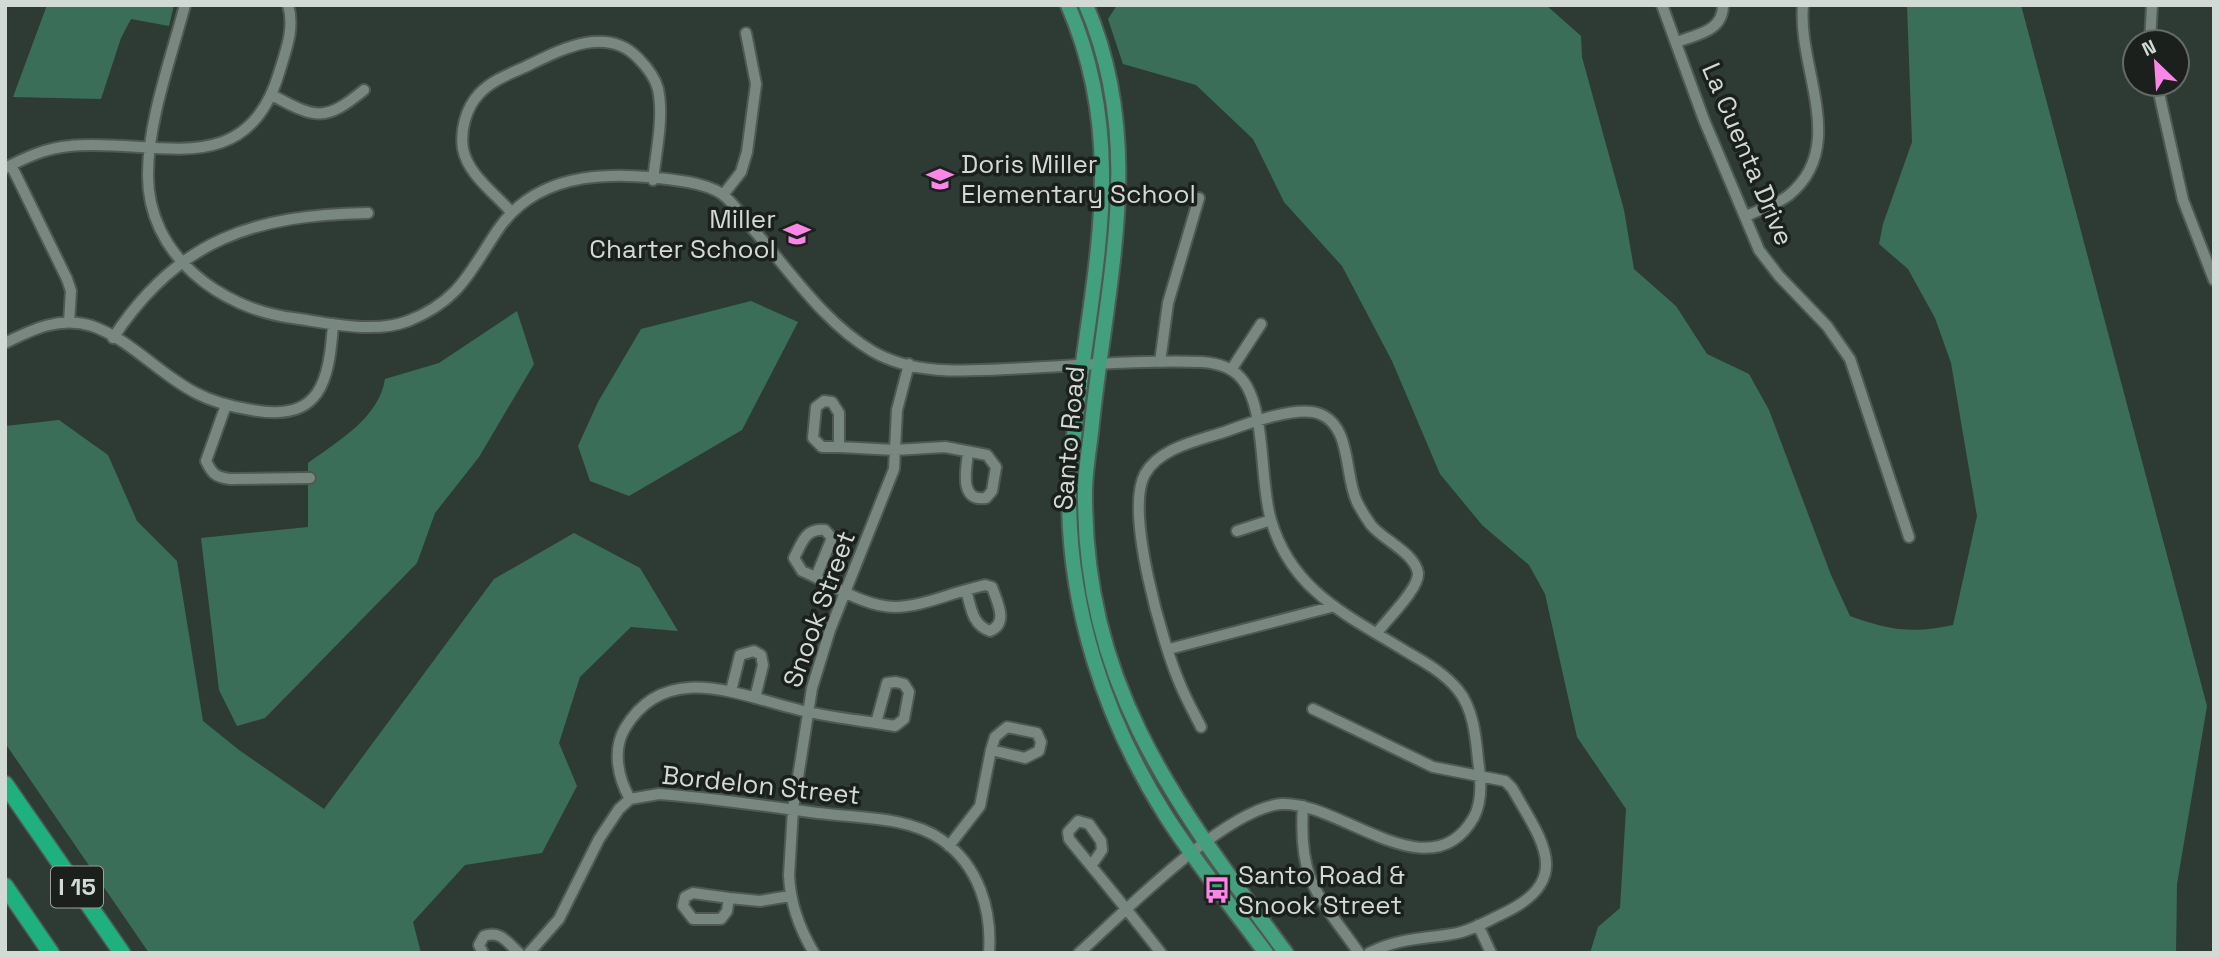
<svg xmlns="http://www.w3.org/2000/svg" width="2219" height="958" font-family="'Space Grotesk',sans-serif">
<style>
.green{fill:#3a6e58}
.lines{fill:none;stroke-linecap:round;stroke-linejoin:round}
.minor-casing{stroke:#4e5954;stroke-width:14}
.major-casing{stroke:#4e5954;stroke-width:18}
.highway-casing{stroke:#4e5954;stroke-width:19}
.minor{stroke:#78877f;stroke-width:10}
.major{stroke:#42a07f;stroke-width:14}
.highway{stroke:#1eb17f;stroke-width:16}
.labels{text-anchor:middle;stroke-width:7;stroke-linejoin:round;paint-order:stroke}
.shield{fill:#1b201d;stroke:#9ba29e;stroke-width:2}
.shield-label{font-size:24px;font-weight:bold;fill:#d2dad6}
.street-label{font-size:26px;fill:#d2dad6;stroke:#1b201d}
.poi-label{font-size:26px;fill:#d2dad6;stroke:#1b201d;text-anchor:start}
</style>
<rect width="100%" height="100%" fill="#2e3b35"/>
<!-- green -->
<path class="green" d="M47 5H174L169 26 131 19 121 38 101 99 13 97Z
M1117 5H1546L1581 36 1582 57 1624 210 1634 269 1676 306 1707 354 1749 374 1769 410 1831 575 1850 616C1889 630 1911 634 1953 625L1977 516 1951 363 1935 318 1908 269 1879 244 1883 224 1912 142 1907 5H2021L2207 706 2177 884 2176 953H1590L1598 927 1620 908 1626 809 1577 737 1545 594 1529 565 1482 525 1440 474 1392 361 1342 266 1284 202 1253 139 1196 85 1123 64 1108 19Z
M751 301 798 322 742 430 629 496 590 481 578 446 598 402 641 329Z
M517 311 534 364 479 457 435 513 417 563 265 718 237 726 219 690 201 538 308 527V463C338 441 379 418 385 379L439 363Z
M59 420 108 455 137 521 177 561 203 721 239 750 324 809 494 579 574 533 640 568 678 631 631 627 580 677 559 743 577 786 542 853 465 865 413 922 421 953H149L5 743V426Z"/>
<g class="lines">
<defs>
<path id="minor" d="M185 5C171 58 148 121 148 174 147 255 221 309 293 318 328 323 375 334 408 321 459 301 469 273 497 231 539 167 621 171 688 182 699 184 713 188 722 194 733 202 742 216 751 227 789 269 822 321 872 351 918 378 977 370 1028 368 1086 365 1144 360 1202 362 1215 363 1230 366 1240 377 1267 405 1259 482 1271 520 1292 592 1349 616 1407 652 1426 663 1444 673 1458 690 1473 708 1476 737 1478 760 1481 778 1483 800 1474 817 1430 895 1339 800 1281 804 1225 809 1123 913 1079 953
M1662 5 1704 120 1759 250 1779 276 1827 326 1850 359 1909 537
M1677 42C1698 34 1723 31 1723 5
M2150 42 2152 5
M2157 84 2183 200 2214 280
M272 95C316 119 325 122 364 90
M11 165 67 279 71 291 69 322
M5 168C27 157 46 148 70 146 151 137 246 185 279 73 286 50 295 28 288 5
M723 195 741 172 747 152 756 84 746 33
M511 212C495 193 468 175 463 149 460 130 466 108 479 94 491 81 509 74 525 67 558 51 606 24 638 58 647 67 655 77 658 89 664 117 656 152 653 180
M1746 216C1759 210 1778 204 1789 195 1849 146 1797 68 1803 5
M113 338C178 239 254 215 368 213
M5 343C33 329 60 316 92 326 130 339 160 375 196 393 213 402 233 407 252 410 321 423 329 381 333 324
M1160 362 1168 303 1199 198
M1231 370 1261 324
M824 401 832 402 839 413V447H822L813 438 816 407Z
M226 405 206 461C212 474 216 477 230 479L310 478
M839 447 895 450 945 447 987 455 996 467 992 491 986 498C959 502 966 470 968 453
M1237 531 1271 520
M816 577 832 538 825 530C805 528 802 543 794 558L802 571C831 583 863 607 895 607 918 607 944 596 966 590
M985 585 992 587C997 602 1009 623 990 631 972 625 971 607 966 590Z
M1169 649 1331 607
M896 682 904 684 909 692 904 719 895 726 876 723 887 683Z
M731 691 740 655 754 651 761 655 763 665 755 698
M1313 709 1433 767 1505 781 1512 788C1542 841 1575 880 1502 914 1487 921 1469 932 1452 934 1422 939 1398 938 1369 953
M1007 727 1037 733 1041 742 1039 751 1025 758 991 750 995 737Z
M1201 727C1194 713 1186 699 1180 684 1163 645 1124 511 1145 474 1160 447 1201 440 1227 431 1248 423 1299 405 1320 414 1352 427 1344 475 1357 502 1361 510 1366 518 1371 525 1383 540 1415 553 1418 573 1419 589 1387 619 1377 633
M630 799C618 778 612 750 625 728 665 661 736 694 796 709 822 716 849 719 876 723
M1303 806C1298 881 1318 895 1359 953
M949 846 980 806 991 750
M1091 866 1102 850 1101 841 1089 824 1078 821 1068 832 1069 839C1100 877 1131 914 1161 953
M693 893 729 898 727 911 721 919H693L683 906 685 897Z
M729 898 760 901 790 896
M1478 925 1491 953
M483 953 479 945 484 936C500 930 507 942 519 953
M529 953 559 919 599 839 619 809 630 799 659 794C712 798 765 806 818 813 857 818 908 816 942 840 979 866 992 910 989 953
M814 953C799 928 790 903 789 875L793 809 812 688 830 630 894 469 897 410 909 364"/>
<path id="major" d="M1068 5C1131 150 1090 279 1075 427 1073 448 1069 470 1069 491 1068 606 1104 718 1166 816 1196 863 1232 907 1266 953
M1086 5C1146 144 1107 280 1092 423 1090 446 1085 469 1085 492 1084 688 1176 804 1286 953"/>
<path id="highway" d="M5 784 122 953
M5 886 51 953"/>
</defs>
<!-- minor casing -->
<use href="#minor" class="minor-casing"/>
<!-- major casing -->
<use href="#major" class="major-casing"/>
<!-- highway casing -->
<use href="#highway" class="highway-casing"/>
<!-- minor -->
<use href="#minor" class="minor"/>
<!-- major -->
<use href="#major" class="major"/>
<!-- highway -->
<use href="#highway" class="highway"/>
</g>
<!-- icons -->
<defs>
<symbol id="school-bare" viewBox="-9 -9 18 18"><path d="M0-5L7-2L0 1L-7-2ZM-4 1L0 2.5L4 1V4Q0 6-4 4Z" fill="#fa87e7" stroke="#1b201d" stroke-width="2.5" paint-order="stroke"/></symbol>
<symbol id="bus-bare" viewBox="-9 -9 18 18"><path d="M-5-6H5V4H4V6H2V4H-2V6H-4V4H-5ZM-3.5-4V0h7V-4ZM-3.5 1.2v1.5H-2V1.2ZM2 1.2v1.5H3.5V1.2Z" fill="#fa87e7" stroke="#1b201d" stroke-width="2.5" paint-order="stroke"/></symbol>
</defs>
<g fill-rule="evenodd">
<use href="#school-bare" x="921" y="160" width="38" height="38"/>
<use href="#school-bare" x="778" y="215" width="38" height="38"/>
<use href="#bus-bare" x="1198" y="871" width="38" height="38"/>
</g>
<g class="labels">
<!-- shield labels -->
<rect class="shield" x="51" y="866.5" width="52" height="41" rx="5"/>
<g class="shield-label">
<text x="77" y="895">I 15</text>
</g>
<!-- street labels -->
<g class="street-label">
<text transform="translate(1748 154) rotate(67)" y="9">La Cuenta Drive</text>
<text transform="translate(1069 438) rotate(-85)" y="9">Santo Road</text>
<text transform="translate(819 609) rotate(-70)" y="9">Snook Street</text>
<text transform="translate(761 785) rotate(6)" y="9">Bordelon Street</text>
</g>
<!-- poi labels -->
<g class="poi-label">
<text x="961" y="173">Doris Miller<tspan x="961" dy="30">Elementary School</tspan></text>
<text x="776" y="228" text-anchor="end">Miller<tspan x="776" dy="30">Charter School</tspan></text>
<text x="1238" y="884">Santo Road &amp;<tspan x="1238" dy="30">Snook Street</tspan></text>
</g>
</g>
<!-- border -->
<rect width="2219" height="958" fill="none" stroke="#d2dad6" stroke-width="14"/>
<!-- north arrow -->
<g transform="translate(2156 63) rotate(335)"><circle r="33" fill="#1b201d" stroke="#646a67" stroke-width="2"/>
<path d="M0-5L12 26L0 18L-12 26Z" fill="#fa87e7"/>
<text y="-10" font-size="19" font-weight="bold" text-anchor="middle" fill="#d2dad6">N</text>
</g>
</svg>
